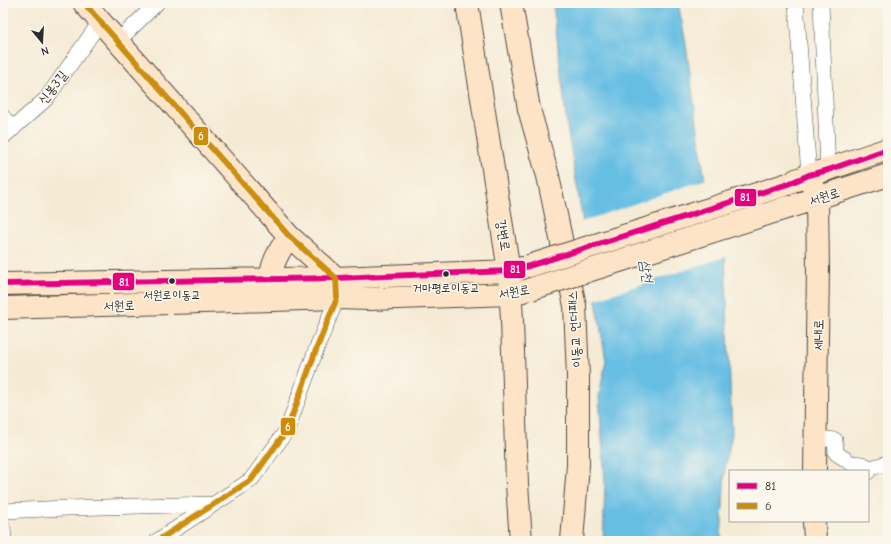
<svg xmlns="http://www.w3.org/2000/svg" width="891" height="544" font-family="'Comic Neue','Poor Story',sans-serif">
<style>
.water{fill:#66bee3;stroke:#487487}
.pier{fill:#f5ebd5}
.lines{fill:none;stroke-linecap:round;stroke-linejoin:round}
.street-casing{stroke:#494844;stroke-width:16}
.secondary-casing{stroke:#494844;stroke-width:24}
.street{stroke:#fff;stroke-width:15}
.secondary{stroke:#fee4c6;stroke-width:22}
.secondary-bridge-casing{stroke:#494844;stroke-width:24;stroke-linecap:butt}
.secondary-bridge{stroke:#fee4c6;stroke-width:22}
.bus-1-casing{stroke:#fbf7ec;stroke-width:9}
.bus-2-casing{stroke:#fbf7ec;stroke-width:9}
.bus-1{stroke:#e5007d;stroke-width:6}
.bus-2{stroke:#ce8d09;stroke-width:6}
.bus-dot{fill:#2b2b2b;stroke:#fbf7ec;stroke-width:1.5}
.labels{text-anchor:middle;stroke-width:3;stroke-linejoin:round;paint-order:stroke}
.bus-label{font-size:12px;fill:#2b2b2b;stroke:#fbf7ec}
.street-label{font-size:13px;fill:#2b2b2b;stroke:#fbf7ec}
.water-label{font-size:14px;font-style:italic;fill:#3d5762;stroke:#fbf7ec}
.line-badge{stroke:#fbf7ec;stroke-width:1.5}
.badge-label{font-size:11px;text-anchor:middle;font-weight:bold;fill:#fff}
</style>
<rect width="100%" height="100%" fill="#fbf7ec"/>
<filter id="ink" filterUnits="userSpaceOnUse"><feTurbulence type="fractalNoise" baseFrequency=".025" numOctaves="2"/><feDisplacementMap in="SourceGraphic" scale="8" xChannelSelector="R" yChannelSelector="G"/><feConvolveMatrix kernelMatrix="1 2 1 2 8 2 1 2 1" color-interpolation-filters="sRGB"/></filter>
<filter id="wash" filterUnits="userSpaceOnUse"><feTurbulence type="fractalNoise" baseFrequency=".012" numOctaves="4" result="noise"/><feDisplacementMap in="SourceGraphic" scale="16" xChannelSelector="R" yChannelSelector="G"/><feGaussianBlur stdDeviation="0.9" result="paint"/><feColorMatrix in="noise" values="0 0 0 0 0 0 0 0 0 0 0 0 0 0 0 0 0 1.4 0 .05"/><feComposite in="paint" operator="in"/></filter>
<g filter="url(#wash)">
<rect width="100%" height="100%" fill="#f5ebd5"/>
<!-- water -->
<path class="water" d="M553 3H678L685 38 705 181 725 256 732 434 725 468 721 541H603L605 483 599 396 606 361 567 126Z"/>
<!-- pier -->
<path class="pier" d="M707 179 727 256 594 300 581 222Z"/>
</g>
<g filter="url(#ink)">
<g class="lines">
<defs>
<path id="street" d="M796 3 809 175
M821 3 828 170
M117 42 157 3
M3 117 13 129
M3 137 46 99 100 22
M817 438 835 440 836 453 851 463 862 464 871 468
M868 472 871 468 888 463
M3 511 67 508 214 504
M3 528 4 541
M157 541 251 480 287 430 316 350 337 298"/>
<path id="secondary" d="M84 3 289 236 336 278 337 285
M467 3 509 271 512 319 517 484 521 541
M511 3 529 109 548 176 575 306 578 377V465L572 541
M809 175 817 199 818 269 815 471
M796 180 888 149
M789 207 888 175
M271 279C271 263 280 250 289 236
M3 284 336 278 509 271 522 268
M3 308 337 298 370 299 510 294 523 291
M814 521 815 541"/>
</defs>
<!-- street casing -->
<use href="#street" class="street-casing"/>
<!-- secondary casing -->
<use href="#secondary" class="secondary-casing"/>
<!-- street -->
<use href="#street" class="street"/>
<!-- secondary -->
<use href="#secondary" class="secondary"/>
<defs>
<path id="secondary-bridge" d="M529 266 788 184
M531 289 789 207"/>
</defs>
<!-- secondary-bridge casing -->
<use href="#secondary-bridge" class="secondary-bridge-casing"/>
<!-- secondary-bridge -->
<use href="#secondary-bridge" class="secondary-bridge"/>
<defs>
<path id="bus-1" d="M3 284 336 278 509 271 529 266 788 184 809 175 828 170 888 149"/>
<path id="bus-2" d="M84 3 289 236 336 278 337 298 316 350 287 430 251 480 157 541"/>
</defs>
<!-- bus-1 casing -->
<use href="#bus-1" class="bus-1-casing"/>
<!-- bus-2 casing -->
<use href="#bus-2" class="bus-2-casing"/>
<!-- bus-1 -->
<use href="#bus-1" class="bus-1"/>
<!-- bus-2 -->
<use href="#bus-2" class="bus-2"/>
</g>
</g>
<!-- markers -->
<g class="bus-dot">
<circle cx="446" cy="274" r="3.5"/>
<circle cx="172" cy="281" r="3.5"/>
</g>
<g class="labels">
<!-- bus labels -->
<g class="bus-label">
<text x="446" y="292">거마평로이동교</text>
<text x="172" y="299">서원로이동교</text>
</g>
<!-- street labels -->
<g class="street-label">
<text transform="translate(52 87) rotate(-52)" y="5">신봉3길</text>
<text transform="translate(824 196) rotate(-18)" y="5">서원로</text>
<text transform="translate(504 235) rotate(81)" y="5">강변로</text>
<text transform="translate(514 291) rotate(-9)" y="5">서원로</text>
<text transform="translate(119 305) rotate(-2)" y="5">서원로</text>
<text transform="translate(574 329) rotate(-94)" y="5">이동교 언더패스</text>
<text transform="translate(818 335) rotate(-89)" y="5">세내로</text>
</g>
<!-- water labels -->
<g class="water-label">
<text transform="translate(647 271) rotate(81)" y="5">삼천</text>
</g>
</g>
<g class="line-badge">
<rect x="193" y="126" width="16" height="20" rx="4" fill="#ce8d09"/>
<rect x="734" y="188" width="23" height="19" rx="4" fill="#e5007d"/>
<rect x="503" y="260" width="23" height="19" rx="4" fill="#e5007d"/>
<rect x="112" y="272" width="23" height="19" rx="4" fill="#e5007d"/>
<rect x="280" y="417" width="16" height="19" rx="4" fill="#ce8d09"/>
</g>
<g class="badge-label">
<text x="201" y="140">6</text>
<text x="745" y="201">81</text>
<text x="515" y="273">81</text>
<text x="124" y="286">81</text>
<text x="288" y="431">6</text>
</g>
<!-- margin -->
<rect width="891" height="544" fill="none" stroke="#fbf7ec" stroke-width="16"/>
<!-- legend -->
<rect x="729" y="470" width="140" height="52" fill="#fbf7ec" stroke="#a8a59f"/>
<rect x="737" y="483" width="20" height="6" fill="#e5007d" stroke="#a8a59f"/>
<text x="765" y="490" font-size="12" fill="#2b2b2b">81</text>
<rect x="737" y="503" width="20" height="6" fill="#ce8d09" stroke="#a8a59f"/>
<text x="765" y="510" font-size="12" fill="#2b2b2b">6</text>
<!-- north arrow -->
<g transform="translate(42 42) rotate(162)" stroke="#fbf7ec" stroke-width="3" paint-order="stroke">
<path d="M0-3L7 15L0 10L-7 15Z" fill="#2b2b2b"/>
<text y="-6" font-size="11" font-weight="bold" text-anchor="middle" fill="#2b2b2b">N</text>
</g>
</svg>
